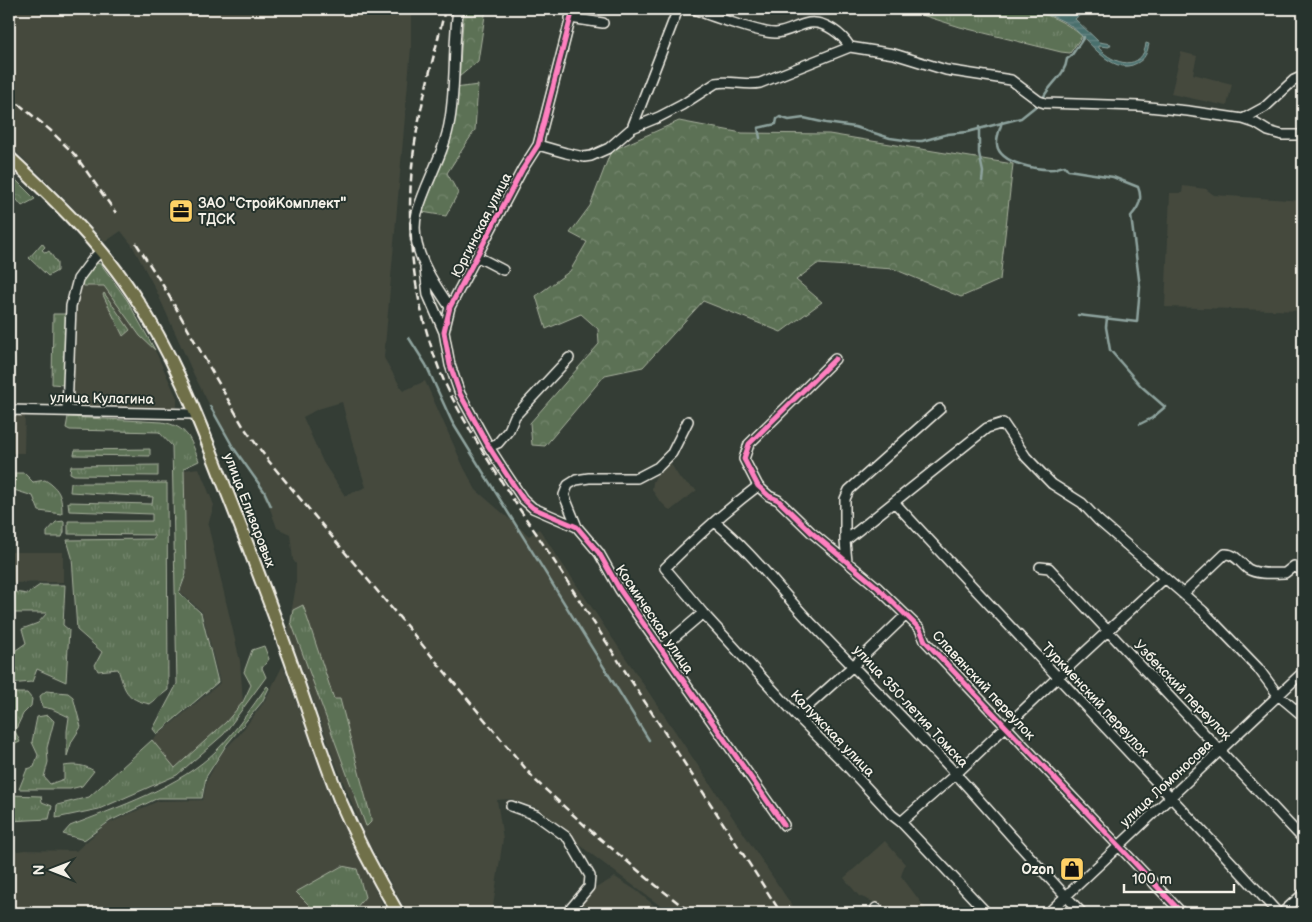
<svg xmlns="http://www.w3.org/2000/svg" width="1312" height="922" font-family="'Balsamiq Sans',sans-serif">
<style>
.built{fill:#44493e;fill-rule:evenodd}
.grass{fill:url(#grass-tufts);stroke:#a8b19e}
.forest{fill:url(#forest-crowns);stroke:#a8b19e}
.water{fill:url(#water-rules);stroke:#8ea39e}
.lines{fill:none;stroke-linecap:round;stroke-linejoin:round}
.stream{stroke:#8ea39e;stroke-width:2.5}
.minor-casing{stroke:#f4f1e8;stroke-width:12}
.major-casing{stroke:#f4f1e8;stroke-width:15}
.minor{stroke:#26332d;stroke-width:9}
.major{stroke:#70704a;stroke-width:11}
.rail{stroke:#f4f1e8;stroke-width:2.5;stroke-dasharray:8 4;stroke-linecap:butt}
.cycleway-casing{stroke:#26332d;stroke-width:8}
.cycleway{stroke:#ff80c0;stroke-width:5}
.labels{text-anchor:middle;stroke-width:4;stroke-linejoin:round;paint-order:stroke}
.poi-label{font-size:14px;font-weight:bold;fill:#f4f1e8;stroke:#26332d;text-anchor:start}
.street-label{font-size:14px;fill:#f4f1e8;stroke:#26332d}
</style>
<defs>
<pattern id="grass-tufts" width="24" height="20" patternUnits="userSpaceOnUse" patternTransform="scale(1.25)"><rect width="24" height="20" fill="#5c7155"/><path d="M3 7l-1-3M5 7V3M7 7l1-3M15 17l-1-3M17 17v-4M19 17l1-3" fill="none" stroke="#74866d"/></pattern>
<pattern id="forest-crowns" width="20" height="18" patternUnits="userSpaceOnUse" patternTransform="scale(1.25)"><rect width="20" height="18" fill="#5c7155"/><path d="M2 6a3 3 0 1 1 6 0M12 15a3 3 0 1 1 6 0" fill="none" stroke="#74866d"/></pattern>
<pattern id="water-rules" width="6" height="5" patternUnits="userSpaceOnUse" patternTransform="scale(1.25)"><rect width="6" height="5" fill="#4a6f6d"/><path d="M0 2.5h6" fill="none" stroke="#658482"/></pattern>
</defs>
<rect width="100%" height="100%" fill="#343d35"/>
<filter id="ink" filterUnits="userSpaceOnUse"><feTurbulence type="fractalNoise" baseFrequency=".02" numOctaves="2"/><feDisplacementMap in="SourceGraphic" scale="10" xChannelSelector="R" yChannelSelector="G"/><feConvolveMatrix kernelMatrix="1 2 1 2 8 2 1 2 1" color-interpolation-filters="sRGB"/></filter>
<g filter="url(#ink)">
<!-- built -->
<path class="built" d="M9 9H411V48L384 358 403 391 425 381 464 468 476 490 529 536 539 529 797 913H670L587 851 539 809 511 799 497 800 503 839 492 913H407L365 836 335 762 288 631 296 585V564L293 560 290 534 277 528 269 506 252 472 227 436 211 408 194 375 156 290 132 245 121 231 105 242 58 192 9 145ZM342 402 355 453 366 487 345 496 323 462 303 417 318 409Z
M1181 52 1197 56 1193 74 1232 84 1227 106 1171 94Z
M1183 186 1206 189 1214 195 1303 201V311L1165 307 1170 193H1182Z
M101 264 127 300 155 350 177 398V406L170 411 76 406 71 402 74 306 80 282Z
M9 412H25L24 453H9Z
M669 461 681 480 697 490 670 511 659 500 652 490 653 482 659 470Z
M199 468 214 505 208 525 240 661 243 702 226 727 174 768 152 740 220 683 202 612 180 592 187 574 184 470Z
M9 552H63V582L9 583Z
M283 665 332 803 387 913H9V852L25 850 76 851 105 825 158 801 203 800 207 780 223 751 239 735 264 702Z
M885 841 905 864 901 876 929 913H887L878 904 859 896 844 878Z
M615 877 637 891 663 913H569L585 894Z"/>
<!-- grass -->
<path class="grass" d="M903 9H946L962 13 969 9C1013 9 1046 5 1082 36L1070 53 1061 52 960 27Z
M42 243 45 247 42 250 46 253 49 251 57 263V271L48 276 29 258Z
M95 263 101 264 127 300 155 350 140 336 104 286H84L80 282Z
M104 293 130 330 123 336 103 295Z
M53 314H67L64 385 52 384Z
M68 417 162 422C188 427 190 438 199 461L184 468 186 574 179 593 201 613 218 682 157 734 153 729 177 684 172 446 159 432 70 430 66 428Z
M150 449V456L74 455 75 450Z
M158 465V476L74 475 70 473 71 466Z
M15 473H24L33 482 45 480C60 489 62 497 62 514L39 511 33 496 14 490Z
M71 483H167L168 690 150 704C125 699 125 690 118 669L98 671 95 665 102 652 77 630 72 557 67 540 154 539V535L68 534V521H152V514L69 511 68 502 152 504 153 497 70 492Z
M64 521V532L62 537H47V532L56 522Z
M40 585H65L63 625 69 630 66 682 37 669 32 682 9 684V655L26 643 22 629 38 623 47 613H9V591L27 594Z
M303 605 334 699H340L371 818V822L367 826H366L291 622 293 610Z
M264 646 269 659 262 668 266 677 224 734 177 775 99 809 56 818 57 805 89 797 152 740 175 768 226 722 243 702 251 685 244 672 252 650Z
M267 686 269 688 262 702 227 744 206 777 202 798H158L110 821 84 840 63 834 70 826C118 807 180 787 217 750 236 731 251 708 267 686Z
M46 691 68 693 73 697 81 727 72 741 67 756V731L69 717 52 709 42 707 40 696Z
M11 693H27L32 699 31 706 23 714 15 731 20 742 13 745 9 743V698Z
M48 715 54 721 47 748 48 762 44 777 50 784 64 779V766C75 764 85 765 94 771L82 786 70 789H19L27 769 34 767 38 755 32 742 37 717Z
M9 795 41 796 42 802 52 806 49 819 9 821Z
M342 866 357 869 365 897 352 913H317L296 892Z"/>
<!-- forest -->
<path class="forest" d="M464 9H486L478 61 459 77Z
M478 85 475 130 447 173 458 193 446 216 422 212 450 143 455 88Z
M679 121 742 133 829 134 1013 164 1000 280 961 297 894 269 817 264 796 280 822 302 781 332 703 301 643 367 605 375 545 446 532 445 530 423 599 344 598 329 581 314 546 329 536 296 570 271 587 242 570 233 590 206 611 151Z
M9 173 35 199 22 206 9 190Z"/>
<!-- water -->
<path class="water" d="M1016 9H1119C1104 12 1087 7 1075 19L1099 42 1111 44 1109 47 1099 46V48C1113 65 1143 72 1146 43L1149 44C1147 53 1145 59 1137 63 1111 78 1087 36 1068 24 1052 14 1034 11 1016 9Z"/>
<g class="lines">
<!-- stream -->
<path class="stream" d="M1043 98C1051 82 1065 76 1067 59L1071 56 1084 37
M1002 122C1000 129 996 138 997 145 1000 164 1038 170 1054 169 1058 168 1061 166 1065 166L1068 170 1113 177 1138 187C1143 199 1139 207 1131 216L1140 287 1137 322 1078 315
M979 127V153L983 172 982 181
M760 138 758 128 776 124 777 119 780 117 789 120 804 118 826 123 855 127 890 138 911 141H922L948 134 967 132 1021 118 1036 106
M1107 318 1106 327 1110 350 1141 386 1165 407 1152 418 1140 424
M409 338 426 365 452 422 649 740
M210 406 233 447 264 491 271 506"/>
<defs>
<path id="minor" d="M573 9 538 145 522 170 450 307 444 332 450 365 460 394 489 447 505 472 523 499 533 508 577 527 599 553 620 590 784 825
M695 9C706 15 764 34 776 33 787 32 798 25 809 23 825 21 842 34 850 47L894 54 946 70 1011 80 1039 101 1045 103 1139 106 1188 111 1243 119 1255 123 1268 131 1282 135H1303
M570 18 603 23
M1243 119 1265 107 1294 80 1303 76
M632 128 659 117 682 105 716 83C731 80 745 86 760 83L850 47
M538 145 566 153 584 157 591 156 609 148 632 128 678 9
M478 257 503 270
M425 269 428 295 444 332
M450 307C432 281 408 246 417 213 426 181 445 153 450 119 456 83 453 45 458 9
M835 359 749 444 744 459 758 486 769 496 778 500 811 532 877 587 920 629 925 641 1182 913
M9 410 195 414
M67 411 71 306 78 279 93 259 101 251
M489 447 498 443 509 430 515 416 569 358
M758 486C725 511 695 538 665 568L703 613 797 716 843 762 892 815 901 822 987 913
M895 503C1022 641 1152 775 1278 913
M715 522C752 552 781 592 814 626 861 675 909 723 955 773 998 820 1038 868 1082 913
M577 527 564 495 568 485 576 480 589 478H637L658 467 672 453 688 421
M845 541V499L849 490 940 409
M847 562 845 541 987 428 1003 423 1026 457 1052 484 1082 503 1098 520 1203 611 1258 668 1278 695 1303 716
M1040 567 1049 568 1303 839
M1183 594 1225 554C1235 553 1241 564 1248 569 1258 575 1274 573 1285 573L1294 566 1303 571
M662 648 703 613
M797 716 854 665 906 615
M511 806 536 815 568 838 590 876 589 887 567 913
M901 822 956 774 1058 677 1165 578
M876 908 882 913
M1048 913 1303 672
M1282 913 1303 894"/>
<path id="major" d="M9 157C54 199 99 242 133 294 171 350 197 415 221 477 245 537 268 598 290 659 306 705 321 752 339 798 356 838 376 876 398 913"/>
</defs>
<!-- minor casing -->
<use href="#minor" class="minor-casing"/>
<!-- major casing -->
<use href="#major" class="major-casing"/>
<!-- minor -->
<use href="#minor" class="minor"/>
<!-- major -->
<use href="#major" class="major"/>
<!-- rail -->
<path class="rail" d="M445 9C434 58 419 107 413 157 405 228 413 300 438 366 447 391 461 414 474 437 494 470 514 502 536 533L781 913
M9 96 50 130 75 155 116 213
M136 243 164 287 243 426 267 459 536 781 591 831 653 883 691 913"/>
<defs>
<path id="cycleway" d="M573 9 538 145 522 170 450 307 444 332 450 365 460 394 489 447 505 472 523 499 533 508 577 527 599 553 620 590 784 825
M835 359 749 444 744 459 758 486 769 496 778 500 811 532 877 587 920 629 925 641 1182 913"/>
</defs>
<!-- cycleway casing -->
<use href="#cycleway" class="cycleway-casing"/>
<!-- cycleway -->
<use href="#cycleway" class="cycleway"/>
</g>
</g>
<!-- icons -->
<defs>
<symbol id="office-square" viewBox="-11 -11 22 22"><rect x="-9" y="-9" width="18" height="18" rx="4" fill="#ffd166" stroke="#26332d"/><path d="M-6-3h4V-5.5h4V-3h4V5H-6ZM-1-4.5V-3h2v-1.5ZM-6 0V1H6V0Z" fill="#111"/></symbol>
<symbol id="shop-square" viewBox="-11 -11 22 22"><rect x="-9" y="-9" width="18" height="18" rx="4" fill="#ffd166" stroke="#26332d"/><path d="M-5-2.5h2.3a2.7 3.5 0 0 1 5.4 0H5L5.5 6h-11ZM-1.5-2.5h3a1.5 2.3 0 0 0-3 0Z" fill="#111"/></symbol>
</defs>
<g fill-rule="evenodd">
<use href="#office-square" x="167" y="197" width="28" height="28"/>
<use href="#shop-square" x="1058" y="855" width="28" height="28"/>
</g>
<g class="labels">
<!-- poi labels -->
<g class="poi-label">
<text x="198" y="208">ЗАО "СтройКомплект"<tspan x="198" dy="16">ТДСК</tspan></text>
<text x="1054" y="874" text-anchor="end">Ozon</text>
</g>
<!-- street labels -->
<g class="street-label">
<text transform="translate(481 225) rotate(-63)" y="5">Юргинская улица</text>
<text transform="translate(102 398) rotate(1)" y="5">улица Кулагина</text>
<text transform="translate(250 510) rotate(69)" y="5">улица Елизаровых</text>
<text transform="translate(655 619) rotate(56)" y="5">Космическая улица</text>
<text transform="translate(984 685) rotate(47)" y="5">Славянский переулок</text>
<text transform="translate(1183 690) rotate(46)" y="5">Узбекский переулок</text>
<text transform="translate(1096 699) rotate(47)" y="5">Туркменский переулок</text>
<text transform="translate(911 706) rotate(47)" y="5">улица 350-летия Томска</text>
<text transform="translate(833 733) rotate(46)" y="5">Калужская улица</text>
<text transform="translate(1166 783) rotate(-43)" y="5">улица Ломоносова</text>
</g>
</g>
<!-- margin -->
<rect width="1312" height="922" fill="none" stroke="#26332d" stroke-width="30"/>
<rect x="15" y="15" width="1282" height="892" fill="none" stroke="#f4f1e8" stroke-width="2" filter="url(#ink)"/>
<!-- north arrow -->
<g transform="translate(52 870) rotate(270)" stroke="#26332d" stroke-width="4" paint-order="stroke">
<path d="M0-4L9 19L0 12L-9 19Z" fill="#f4f1e8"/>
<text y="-8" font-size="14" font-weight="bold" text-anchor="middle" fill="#f4f1e8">N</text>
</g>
<!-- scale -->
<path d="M1124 884v8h110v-8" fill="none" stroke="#f4f1e8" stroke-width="2.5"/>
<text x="1132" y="884" font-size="15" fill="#f4f1e8" stroke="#26332d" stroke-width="4" paint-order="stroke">100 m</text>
</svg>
